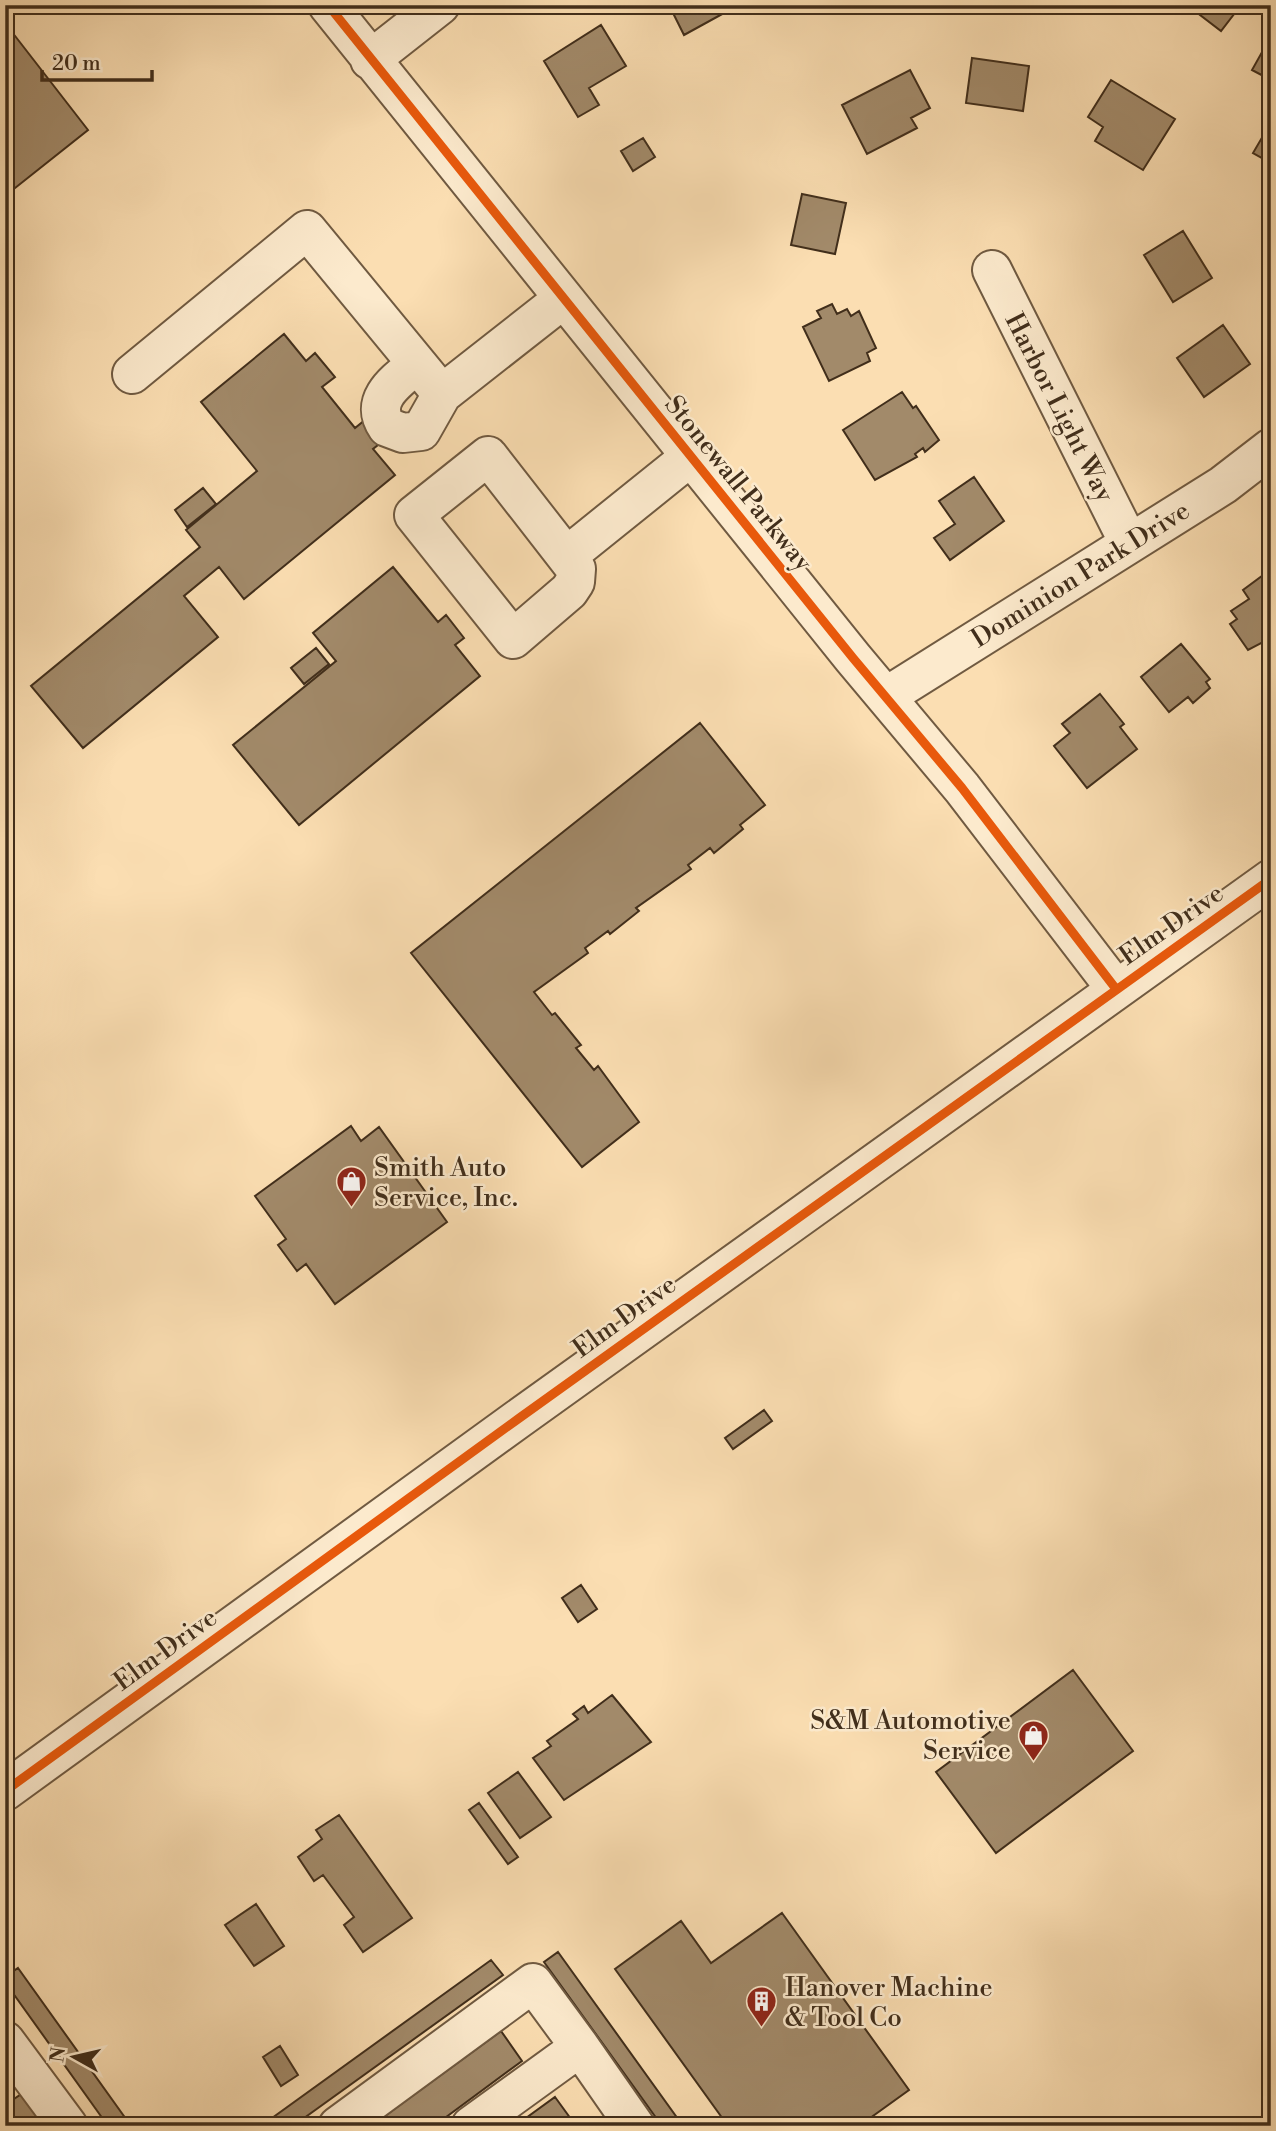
<svg xmlns="http://www.w3.org/2000/svg" width="1276" height="2131" font-family="'Libre Bodoni',serif">
<style>
.building{fill:#a28a6a;stroke:#412e1b;stroke-width:2}
.lines{fill:none;stroke-linecap:round;stroke-linejoin:round}
.minor-casing{stroke:#705a41;stroke-width:42}
.minor{stroke:#fceacd;stroke-width:38}
.cycleway-casing{stroke:#fceacd;stroke-width:13}
.cycleway{stroke:#e8590c;stroke-width:9}
.labels{text-anchor:middle;stroke-width:5;stroke-linejoin:round;paint-order:stroke}
.street-label{font-size:26px;fill:#412e1b;stroke:#fceacd}
.poi-label{font-size:26px;fill:#412e1b;stroke:#fceacd;text-anchor:start}
</style>
<rect width="100%" height="100%" fill="#fbdeb2"/>
<filter id="stains"><feTurbulence type="fractalNoise" baseFrequency=".00286" numOctaves="4"/><feColorMatrix values="0 0 0 0 .2 0 0 0 0 .09 0 0 0 0 .02 0 0 0 .5 -.17"/></filter>
<radialGradient id="worn" r=".72"><stop offset=".6" stop-color="#630" stop-opacity="0"/><stop offset="1" stop-color="#630" stop-opacity=".3"/></radialGradient>
<!-- building -->
<path class="building" d="M669 5H734L735 7 684 35Z
M1187 5H1241L1221 31Z
M5 23 88 130 5 196Z
M601 25 626 66 589 88 599 105 578 117 544 61Z
M1271 36V80L1252 70Z
M972 58 1029 66 1023 111 966 103Z
M910 70 930 108 911 118 917 128 867 154 842 105Z
M1111 80 1175 119 1143 170 1095 141 1103 127 1088 117Z
M1267 129 1271 131V163L1253 153Z
M643 138 655 157 633 171 621 151Z
M802 194 846 203 835 254 791 245Z
M1183 231 1212 278 1173 302 1144 255Z
M832 304 837 314 847 309 851 316 859 311 876 348 867 353 870 361 829 381 803 327 821 318 817 311Z
M1223 325 1250 364 1204 397 1177 358Z
M284 334 306 361 315 353 335 377 322 387 355 428 365 420 383 441 373 449 395 475 244 599 219 567 184 596 218 637 83 748 31 686 200 547 186 530 257 471 201 402Z
M902 392 913 408 916 406 939 440 925 452 923 448 915 454 917 457 875 480 843 430Z
M974 477 1004 521 950 560 934 538 955 524 939 501Z
M203 488 216 504 187 527 175 510Z
M393 567 438 622 446 615 464 638 455 645 480 676 299 825 233 745 336 661 313 633Z
M1266 573 1271 580V638L1248 650 1230 624 1237 619 1231 611 1249 599 1243 590Z
M1181 644 1210 679 1206 682 1210 688 1193 703 1188 697 1169 712 1141 677Z
M316 648 329 664 304 684 291 668Z
M1100 694 1124 724 1120 727 1137 749 1087 788 1054 746 1070 733 1062 724Z
M700 723 765 805 740 825 743 829 714 853 710 848 688 865 691 869 636 908 639 911 610 934 608 931 585 948 588 953 534 992 552 1015 555 1013 581 1045 576 1048 594 1070 598 1066 639 1122 582 1167 411 953Z
M351 1126 361 1141 379 1127 447 1222 335 1304 306 1264 297 1271 278 1245 286 1239 255 1196Z
M764 1410 772 1421 733 1449 725 1438Z
M581 1585 597 1609 578 1622 562 1598Z
M1073 1670 1133 1751 996 1853 936 1772Z
M612 1695 651 1742 564 1800 533 1758 551 1746 547 1741 578 1719 573 1714 584 1706 588 1713Z
M518 1772 551 1817 520 1838 488 1793Z
M479 1803 518 1857 508 1864 469 1810Z
M339 1815 412 1918 363 1952 344 1925 354 1917 323 1875 314 1881 298 1857 322 1839 316 1830Z
M256 1904 284 1946 254 1966 225 1925Z
M782 1913 909 2090 859 2126H728L615 1969 681 1921 711 1963Z
M558 1952 683 2126H662L544 1962Z
M491 1960 503 1975 293 2126H261Z
M18 1968 131 2126H108L5 1982V1977Z
M501 2031 522 2061 434 2126H371Z
M280 2046 298 2075 281 2086 263 2057Z
M23 2093 46 2126H5V2105Z
M555 2097 576 2126H515Z"/>
<g class="lines">
<defs>
<path id="minor" d="M328 5 853 658 962 788 1116 989
M370 60 440 5
M992 270 1129 543
M417 364C398 380 368 399 387 427L403 433 421 431 442 394
M132 374 307 230 442 394 563 299
M488 456 576 569 575 582 569 591 513 639 414 515Z
M567 556 690 457
M887 696 1223 485 1271 448
M5 1791 518 1419 1271 879
M5 2041 68 2126
M580 2047 635 2126
M338 2126 533 1983 580 2047 471 2126"/>
</defs>
<!-- minor casing -->
<use href="#minor" class="minor-casing"/>
<!-- minor -->
<use href="#minor" class="minor"/>
<defs>
<path id="cycleway" d="M328 5 853 658 962 788 1116 989
M5 1791 518 1419 1271 879"/>
</defs>
<!-- cycleway casing -->
<use href="#cycleway" class="cycleway-casing"/>
<!-- cycleway -->
<use href="#cycleway" class="cycleway"/>
</g>
<!-- icons -->
<defs>
<symbol id="shop-pin" viewBox="-11 -11 22 30"><path d="M0 17L-7.5 6A9.5 9.5 0 1 1 7.5 6Z" fill="#8f2418" stroke="#fceacd"/><path d="M-5-2.5h2.3a2.7 3.5 0 0 1 5.4 0H5L5.5 6h-11ZM-1.5-2.5h3a1.5 2.3 0 0 0-3 0Z" fill="#fff"/></symbol>
<symbol id="building-pin" viewBox="-11 -11 22 30"><path d="M0 17L-7.5 6A9.5 9.5 0 1 1 7.5 6Z" fill="#8f2418" stroke="#fceacd"/><path d="M-4-6H4V6H1V3H-1V6H-4ZM-2.5-4.3h1.7v1.8h-1.7ZM.8-4.3h1.7v1.8H.8ZM-2.5-1h1.7V.8h-1.7ZM.8-1h1.7V.8H.8Z" fill="#fff"/></symbol>
</defs>
<g fill-rule="evenodd">
<use href="#shop-pin" x="334" y="1164" width="35" height="47"/>
<use href="#shop-pin" x="1016" y="1718" width="35" height="47"/>
<use href="#building-pin" x="744" y="1984" width="35" height="47"/>
</g>
<g class="labels">
<!-- street labels -->
<g class="street-label">
<text transform="translate(1060 407) rotate(63)" y="9">Harbor Light Way</text>
<text transform="translate(739 483) rotate(51)" y="9">Stonewall Parkway</text>
<text transform="translate(1080 574) rotate(-32)" y="9">Dominion Park Drive</text>
<text transform="translate(1171 924) rotate(-35)" y="9">Elm Drive</text>
<text transform="translate(624 1316) rotate(-36)" y="9">Elm Drive</text>
<text transform="translate(165 1649) rotate(-36)" y="9">Elm Drive</text>
</g>
<!-- poi labels -->
<g class="poi-label">
<text x="374" y="1176">Smith Auto<tspan x="374" dy="30">Service, Inc.</tspan></text>
<text x="1011" y="1729" text-anchor="end">S&amp;M Automotive<tspan x="1011" dy="30">Service</tspan></text>
<text x="785" y="1996">Hanover Machine<tspan x="785" dy="30">&amp; Tool Co</tspan></text>
</g>
</g>
<!-- margin -->
<rect width="1276" height="2131" fill="none" stroke="#fbdeb2" stroke-width="28"/>
<rect x="7" y="7" width="1262" height="2117" fill="none" stroke="#412e1b" stroke-width="3.5"/>
<rect x="14" y="14" width="1248" height="2103" fill="none" stroke="#412e1b" stroke-width="2"/>
<!-- north arrow -->
<g transform="translate(74 2057) rotate(278)" stroke="#fceacd" stroke-width="5" paint-order="stroke">
<path d="M0-5L12 26L0 18L-12 26Z" fill="#412e1b"/>
<text y="-10" font-size="19" font-weight="bold" text-anchor="middle" fill="#412e1b">N</text>
</g>
<!-- scale -->
<path d="M42 70v10h110v-10" fill="none" stroke="#412e1b" stroke-width="3.5"/>
<text x="52" y="70" font-size="21" fill="#412e1b" stroke="#fceacd" stroke-width="5" paint-order="stroke">20 m</text>
<rect width="100%" height="100%" filter="url(#stains)"/>
<rect width="100%" height="100%" fill="url(#worn)"/>
</svg>
